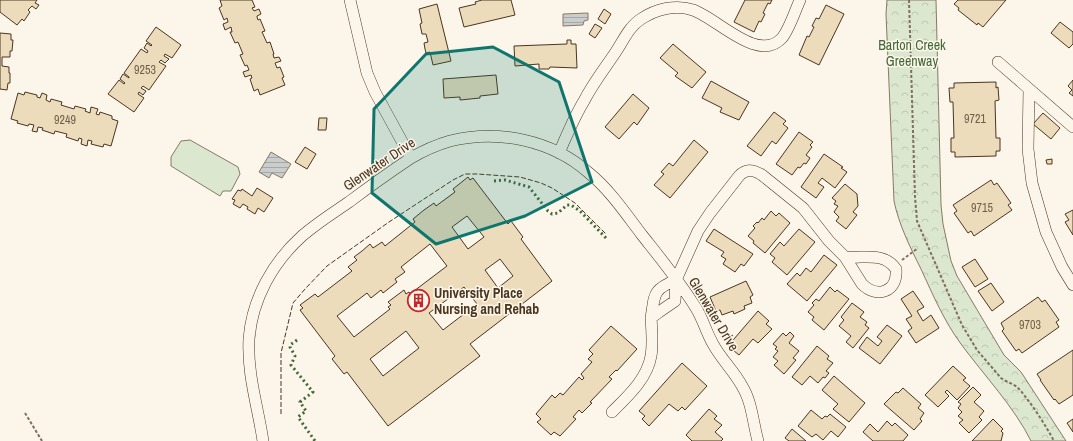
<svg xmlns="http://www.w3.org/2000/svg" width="1073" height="441" font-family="'Archivo Narrow',sans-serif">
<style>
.forest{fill:url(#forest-crowns);stroke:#887966}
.garden{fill:#dce7d0;stroke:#887966}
.water{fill:url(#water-rules);stroke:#887966}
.building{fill:#ecdcbc;stroke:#4a3520;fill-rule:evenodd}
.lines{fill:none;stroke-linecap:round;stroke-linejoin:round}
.minor-casing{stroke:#4a3520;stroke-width:12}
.path{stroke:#7f6f5c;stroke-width:2;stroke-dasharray:3 2;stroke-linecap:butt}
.minor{stroke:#fbf6e9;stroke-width:11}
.hedge{stroke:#436837;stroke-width:3;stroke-dasharray:2 3;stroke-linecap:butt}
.fence{stroke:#4a3520;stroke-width:1;stroke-dasharray:5 2;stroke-linecap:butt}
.marked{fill:#0f766e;fill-opacity:0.2;stroke:#0f766e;stroke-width:3;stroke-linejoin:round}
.labels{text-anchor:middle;stroke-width:3;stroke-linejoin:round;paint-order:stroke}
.number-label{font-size:12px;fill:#725f47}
.park-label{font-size:14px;fill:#436837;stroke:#fbf6e9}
.street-label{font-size:14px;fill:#4a3520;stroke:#fbf6e9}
.poi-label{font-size:14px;font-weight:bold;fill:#4a3520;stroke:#fbf6e9;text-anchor:start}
</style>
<defs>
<pattern id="forest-crowns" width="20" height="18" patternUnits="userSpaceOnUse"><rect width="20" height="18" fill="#dce7d0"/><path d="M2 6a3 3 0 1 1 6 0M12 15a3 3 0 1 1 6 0" fill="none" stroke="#bec7b2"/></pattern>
<pattern id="water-rules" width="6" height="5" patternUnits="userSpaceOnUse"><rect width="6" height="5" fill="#c9cecd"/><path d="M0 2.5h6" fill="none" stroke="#a5a8a6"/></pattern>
</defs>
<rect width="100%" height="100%" fill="#fbf6e9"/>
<!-- forest -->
<path class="forest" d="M887 0H936L941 205 943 224 951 261 957 276 1004 355 1021 372 1066 441H1031C1015 408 983 374 961 344 944 321 933 295 921 269 910 247 899 225 894 201L886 14Z"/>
<!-- garden -->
<path class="garden" d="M190 140 238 167 240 174 231 191H223L220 196 171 166V157L181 141Z"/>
<!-- water -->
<path class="water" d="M588 13V20L584 21 583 25 563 26V14Z
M271 152 291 164 282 178 272 173 269 178 259 172Z"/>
<!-- building -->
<path class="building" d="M0 0H37L35 3 39 5 36 9 32 6 28 10 30 12 24 21 22 19 17 25 0 12Z
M220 0H252L255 7 252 8 254 11 259 9 261 14 257 16V17L258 20 260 19 265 31 262 32 267 43 270 42 274 54H273L274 58 279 57 281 61 275 63 277 68 280 67 284 77 282 78 285 85 260 95 258 89 254 91 250 79 252 78 251 75 245 77 243 72 249 70 247 65 245 66 240 55 243 54 238 42 235 43 230 32H232L231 27 225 30 223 24 228 22 227 18 224 20 219 8 222 6Z
M482 0H511L515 15 464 27 459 8 476 4 475 2Z
M745 0H772L770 4 768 3 763 13 765 14 761 22 759 21 754 32 734 22Z
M958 0H1006L983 27 978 23 977 25 958 10 959 8 954 4Z
M437 4 451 61 433 65 430 52 426 53 425 49 424 43 428 42 426 34H422L420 24 422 23 419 9Z
M826 5 844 14 819 65 799 55 807 36 809 37 814 27 812 26 816 18 819 19Z
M604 9 611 14 605 24 598 19Z
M1060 22 1073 32V44L1069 48 1051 33Z
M595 24 602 28 595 38 589 34Z
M156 27 181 45 172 58 165 54 164 56 169 59 165 63 161 60 159 62 166 66 149 90 143 86 141 88 146 91 143 95 139 92 138 94 144 98 134 112 108 94 119 80 124 84 125 83 120 79 123 74 129 78V77L124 73 141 49 147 53 148 51 144 48 147 43 151 46 152 45 146 41Z
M0 33 11 34V40H13L12 51H10V57H2V66L9 67V73H10V83H8L7 90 0 89Z
M567 40H571V44H576L577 68 550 67 549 69H539V64L515 66 514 46 567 44Z
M673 44 706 72 692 88 675 76 678 73 660 58Z
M496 75 498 94 480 96V98L460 100V97L444 98 443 79Z
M1073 80V96L1069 93 1072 90 1068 86Z
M711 81 749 102 739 120 720 112 722 108 702 98Z
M996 82V88L998 87 999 100 995 101 996 138H1000V151H996V156L955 157V152H951V138H954L953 102H950L949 88H954V83Z
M25 92 37 95V97L40 98 42 93 47 95 46 100 50 102 51 99 62 102 61 105 74 109 75 106 86 109 85 111 90 113 91 107 98 109 96 114 99 115 100 112 112 116V119L118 121 111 146 104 144 103 147 91 144 92 141 88 140 87 146 81 144 82 139 79 138 78 141 66 137 67 134 55 131 54 134 42 130 43 128 38 127 37 132 32 131 34 125 29 124 28 126 17 123 18 121 11 119 18 93 24 95Z
M633 94 649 108 637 125 634 122 619 139 605 127Z
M774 112 786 121 783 124 788 128 776 144 772 141 761 156 747 146Z
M1043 113 1060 128 1051 139 1033 124Z
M319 118H327L326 130H318Z
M799 132 813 142 810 145 812 147 806 155 810 158 806 164 804 163 800 168 798 167 792 175 776 164Z
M694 140 708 152 670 198 654 185 664 174 661 172 669 163 673 166Z
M305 147 316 154 307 169 295 162Z
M824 154 843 167 841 168 847 172 835 188 822 178 818 183 824 187 816 198 801 187Z
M1052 159V164H1047L1046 160Z
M468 177 470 180 473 178 508 224 511 221 523 237 521 239 552 281 470 344 480 356 388 426 347 372 344 374 332 359 335 356 300 310 303 308 300 305 315 294 318 297 352 271 348 267 357 260 354 257 362 251 370 244 373 248 382 242 385 246 415 222 413 219 424 210 434 203 436 206 455 192 453 189ZM467 216 484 237 468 249 452 227ZM430 244 447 266 410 294 409 292 406 294 404 290 388 302 391 305 388 307 390 309 354 337 337 316 367 293 371 298 381 290 383 293 397 282 395 279 405 272 401 267ZM500 259 513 276 498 288 485 270ZM464 287 477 304 443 330 429 313ZM406 331 419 348 383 376 370 359Z
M991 180 994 185 997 183 1011 203 1008 205 1012 210 974 236 971 231 968 233 954 213 957 211 953 205Z
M845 184 857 194 858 206 853 212 857 215 846 229 836 221 839 217 834 212 838 206 834 204 836 201 832 198Z
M257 188 273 198 264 212 258 208 255 214 247 209 248 207 243 204 240 208 233 204 235 200 232 199 238 190 241 191 242 189 252 196Z
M1073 210V235L1065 222 1069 220 1065 214Z
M771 211 776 216 779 213 790 223 765 253 753 243 754 241 748 236 755 228 753 226 757 222 758 223 762 218 764 220Z
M714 229 753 254 744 266 741 264 735 272 723 264 726 259 721 256 724 252 706 241Z
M799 229 815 242 787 275 772 262 775 258 770 254 780 242 784 246Z
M824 255 837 265 807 301 787 284 797 273 800 276 806 268 811 272Z
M975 259 988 279 975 287 962 267Z
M746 281 753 295 750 297 752 303 744 306 745 309 734 314 733 311 722 315 720 310 716 311 710 297Z
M991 283 1004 302 992 311 978 291Z
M830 287 835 292 837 290 849 299 824 330 812 320 814 317 808 312 814 305 812 303 816 299 819 301Z
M913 291 924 307 917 311 923 321 931 315 939 328 916 343 908 331 912 328 906 319 912 316 901 299Z
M1038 297 1042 302 1045 300 1059 320 1056 322 1059 327 1022 353 1019 349 1016 351 1002 331 1004 329 1001 323Z
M852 303 864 312 860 317 867 322 865 325 869 328 853 348 846 342 851 336 839 326 844 320 841 317Z
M758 311 769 321 766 324 772 329 758 343 753 339 739 355 728 346Z
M887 325 902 336 880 364 859 348 867 337 878 346 882 341 877 337Z
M611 326 637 349 617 371 616 370 609 377 612 379 590 402 592 403 582 413 579 410 573 417 576 419 560 436 554 432 551 435 537 422 541 419 536 414 552 395 555 398 560 393 563 395 579 377 582 380 584 378 581 374 592 362 588 359 593 354 589 350Z
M790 332 794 336 789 343 799 351 793 358 796 360 784 374 774 365 778 361 773 357 778 351 775 349 777 347 773 344 783 333 786 336Z
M817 346 829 356 827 359 833 363 826 371 829 373 825 378 823 377 818 383 810 376 802 385 792 377Z
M1073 350V395L1059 404 1055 399 1054 400 1040 380H1041L1037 374Z
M682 363 707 386 685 410 682 407 678 411 669 404 649 426 642 419 645 416 639 411Z
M953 366 966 378 963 380 970 386 957 400 947 390 945 392 949 396 938 407 925 395Z
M834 376 865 403 849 422 833 409 838 404 822 390Z
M973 387 981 395 974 402 984 411 979 417 982 420 969 433 959 423 963 420 958 416 962 412 958 408 961 404 958 402Z
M903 388 921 404 918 408 924 413 920 419 922 421 914 430 884 404 896 392 898 393Z
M709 409 717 416 714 419 722 425 715 432 723 439 721 441H692L686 435Z
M811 410 822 419 825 416 827 417 830 414 846 427 838 437 831 431 823 440 816 434 812 437 798 426Z
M993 419 1003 429 1001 431 1003 433 1001 441H972Z
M1073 419V432L1067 423Z
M887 421 892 426 895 423 908 435 903 441H873L863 432 870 424 878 432Z
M792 429 806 441H789L785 438Z"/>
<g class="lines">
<defs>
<path id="minor" d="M350 0 367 73 375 92 411 158
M998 62 1073 127
M1029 89 1028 149 1032 183 1046 232 1062 267 1073 285
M559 153C567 135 574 117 584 101 593 83 606 67 617 50 624 39 630 26 641 19 656 9 676 4 693 10 717 18 758 64 782 38 789 30 795 11 800 0
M676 280C652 290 655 294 651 318L659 312 675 301 676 280 698 231 710 213 739 176C747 168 754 170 762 175L803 208 829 241 845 257 862 284C877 299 898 292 896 269 883 251 864 259 845 257
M612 412C628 396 647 379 651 356 653 344 652 331 651 318
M263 441C258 407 247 374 249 339 252 299 273 262 302 236 317 223 333 213 349 202 369 187 390 172 411 158 423 151 436 145 450 141 498 129 552 140 589 173 610 190 626 214 642 235 661 259 680 282 696 308 703 319 706 332 713 344 721 359 734 371 742 386 752 402 753 423 758 441"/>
</defs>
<!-- minor casing -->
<use href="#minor" class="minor-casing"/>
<!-- path -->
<path class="path" d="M909 0 915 197 917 221 920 228 962 325 977 350 1001 378C1006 382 1012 383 1017 387 1029 399 1046 426 1054 441
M902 260 918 248
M25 413 42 441"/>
<!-- minor -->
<use href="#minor" class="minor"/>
<!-- hedge -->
<path class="hedge" d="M494 181 505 180 529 187 548 211 552 214 558 213 567 205H571L580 211 606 238
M297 340 290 345V347L295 356 291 365 313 392 300 402 306 411 298 417 315 441"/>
<!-- fence -->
<path class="fence" d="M281 414V353L293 303 305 289 327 266 389 222 453 180 465 174H477L520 177 541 183 552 188 575 203 606 234"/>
</g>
<!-- marked area -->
<path class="marked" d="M493 47 559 82 592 182 525 216 436 244 372 193 374 109 426 54Z"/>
<!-- icons -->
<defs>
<symbol id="building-ring" viewBox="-11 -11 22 22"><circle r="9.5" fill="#fbf6e9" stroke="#c62828" stroke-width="1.5"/><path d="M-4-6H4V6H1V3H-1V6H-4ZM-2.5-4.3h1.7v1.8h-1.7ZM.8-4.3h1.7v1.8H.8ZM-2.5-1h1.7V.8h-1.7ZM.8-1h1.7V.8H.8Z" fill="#c62828"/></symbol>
</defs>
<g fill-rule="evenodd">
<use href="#building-ring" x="406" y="288" width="25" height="25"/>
</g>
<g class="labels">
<!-- number labels -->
<g class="number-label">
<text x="145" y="74">9253</text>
<text x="975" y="123">9721</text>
<text x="65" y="124">9249</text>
<text x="982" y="212">9715</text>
<text x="1030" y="329">9703</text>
</g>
<!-- park labels -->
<g class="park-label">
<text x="912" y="50">Barton Creek<tspan x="912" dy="16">Greenway</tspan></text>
</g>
<!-- street labels -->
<g class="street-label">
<text transform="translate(379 164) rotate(-34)" y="5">Glenwater Drive</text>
<text transform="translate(714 314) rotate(59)" y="5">Glenwater Drive</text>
</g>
<!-- poi labels -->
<g class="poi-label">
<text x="434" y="298">University Place<tspan x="434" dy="16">Nursing and Rehab</tspan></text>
</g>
</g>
</svg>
